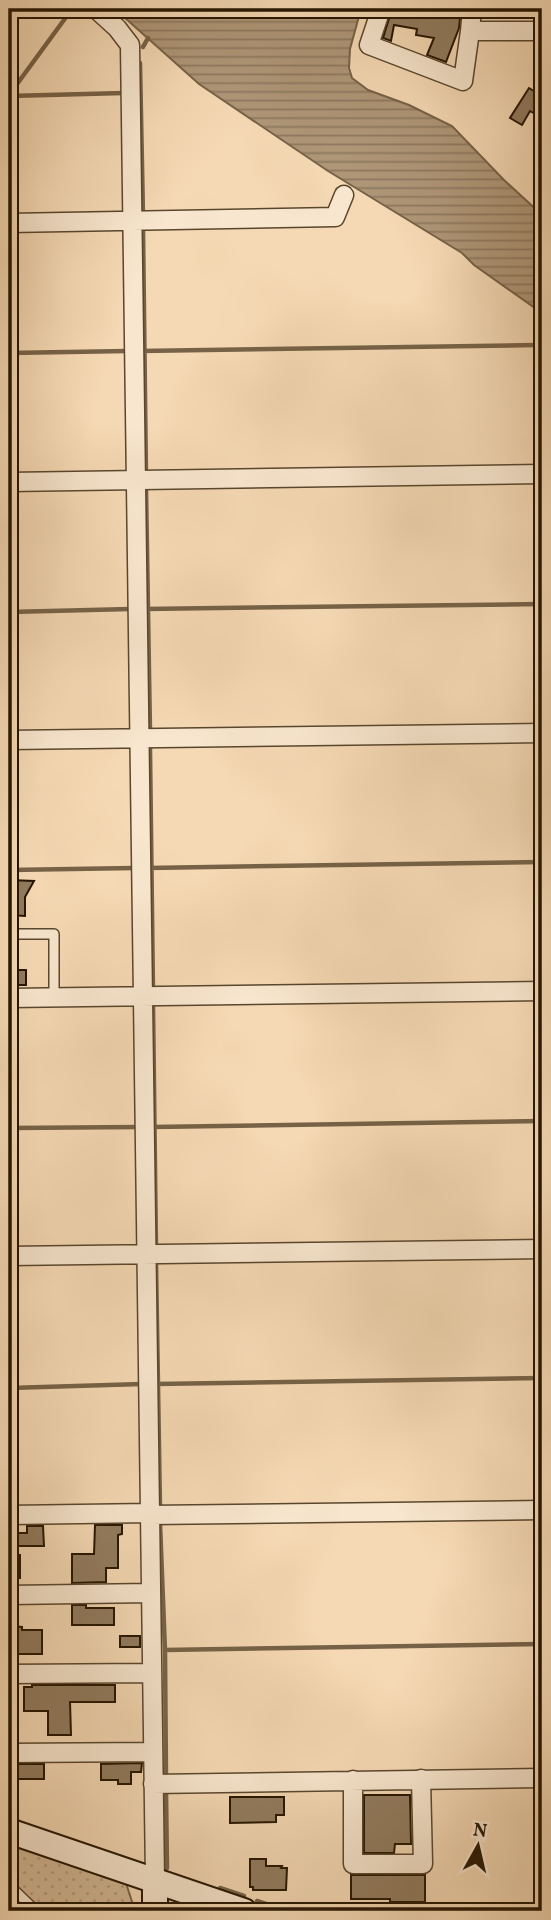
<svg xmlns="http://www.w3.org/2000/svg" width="551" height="1920" font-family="Vollkorn,serif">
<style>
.park{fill:url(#park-dots);stroke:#7c664a;stroke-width:2}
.water{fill:url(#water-rules);stroke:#776247;stroke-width:2}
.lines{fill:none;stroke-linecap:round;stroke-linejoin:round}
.stream{stroke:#776247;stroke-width:4.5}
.building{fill:#917b5e;stroke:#251500;stroke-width:2}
.lane-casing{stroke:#59462d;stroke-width:12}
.street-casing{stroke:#59462d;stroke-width:21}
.secondary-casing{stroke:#251500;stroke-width:28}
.lane{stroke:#f8e6ce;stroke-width:9}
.street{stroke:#f8e6ce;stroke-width:18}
.secondary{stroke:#f8e6ce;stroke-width:24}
</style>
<defs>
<pattern id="park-dots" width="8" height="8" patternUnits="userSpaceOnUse" patternTransform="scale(1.75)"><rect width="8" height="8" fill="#d2b895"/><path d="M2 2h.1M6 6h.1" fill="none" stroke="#b49d7f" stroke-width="1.8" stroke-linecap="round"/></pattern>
<pattern id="water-rules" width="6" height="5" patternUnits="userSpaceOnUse" patternTransform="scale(1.75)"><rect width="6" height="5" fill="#ae9677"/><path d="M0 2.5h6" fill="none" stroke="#8d795f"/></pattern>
</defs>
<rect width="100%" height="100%" fill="#f5d9b4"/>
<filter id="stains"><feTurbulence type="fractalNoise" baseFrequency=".00286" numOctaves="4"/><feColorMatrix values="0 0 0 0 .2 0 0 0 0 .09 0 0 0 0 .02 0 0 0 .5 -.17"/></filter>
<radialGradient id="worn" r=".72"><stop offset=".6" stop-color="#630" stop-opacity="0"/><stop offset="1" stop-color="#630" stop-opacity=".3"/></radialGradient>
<!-- park -->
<path class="park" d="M9 1837 125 1880 135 1911H9Z"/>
<!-- water -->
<path class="water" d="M115 9H361L350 49 349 68 352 78 368 90 409 105 452 126 504 180 542 215V313L474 265 462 253 328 171 199 84Z"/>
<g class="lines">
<!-- stream -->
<path class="stream" d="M143 47 148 38
M140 63 143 215
M9 95 72 9
M9 96 124 93
M143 228 146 474
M140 351 536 345
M9 353 127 351
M146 488 150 730
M144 609 542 604
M9 612 130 609
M150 748 153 990
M147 868 542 862
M9 870 134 868
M153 1005 156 1248
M152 1127 542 1121
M10 1128 139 1127
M156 1262 160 1507
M155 1384 542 1378
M9 1388 142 1384
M160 1523 165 1650 166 1777
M165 1650 542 1644
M166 1791 167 1868
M220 1888 244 1896
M257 1901 287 1911
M343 1911 542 1908"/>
</g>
<!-- building -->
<path class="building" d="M392 9H461L459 28 446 62 427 55 434 38 416 35 417 29 394 25 391 41 383 38Z
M529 88 542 96V118L530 111 522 125 510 118Z
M9 880 34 881 25 897V916L9 915Z
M9 970H26V985H9Z
M95 1525H122V1534L118 1535V1568H106V1582L72 1583V1554H94Z
M27 1526H43L44 1546H10V1533H27Z
M9 1555H20V1578H9Z
M72 1605H86V1608H114V1625H72Z
M9 1626 22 1627V1630H42V1654H9Z
M120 1636H140V1647H120Z
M32 1685H115V1702H70L71 1735H48V1711H24V1687H32Z
M142 1763 141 1772H131V1784H118V1780H101V1764Z
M13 1764H44V1779H9V1765Z
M364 1795H410L411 1844H395L394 1853H364Z
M230 1797H284V1815H276V1822L230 1823Z
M250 1859H266V1866H282L281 1868H287L286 1890H253V1887H250Z
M351 1875H425V1902H390V1899H351Z"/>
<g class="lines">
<defs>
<path id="lane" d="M9 922 10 934H54V998
M9 1882 13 1889 36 1911"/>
<path id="street" d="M96 9 117 28 130 45 155 1880
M381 9 369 45 463 81 470 31
M472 9 470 31H542
M9 223 335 217 344 195
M9 482 542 474
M9 740 542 733
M9 998 542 991
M9 1256 542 1249
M9 1515 150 1513
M150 1515 542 1510
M9 1595 151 1593
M9 1674 152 1673
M9 1753 153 1752
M353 1780V1864H423L421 1779
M153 1784 542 1778"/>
<path id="secondary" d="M9 1831 244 1911
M155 1880V1911"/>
</defs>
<!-- lane casing -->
<use href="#lane" class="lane-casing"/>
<!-- street casing -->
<use href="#street" class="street-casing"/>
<!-- secondary casing -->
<use href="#secondary" class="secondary-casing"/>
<!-- lane -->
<use href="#lane" class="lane"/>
<!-- street -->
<use href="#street" class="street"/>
<!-- secondary -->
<use href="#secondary" class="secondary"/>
</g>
<!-- margin -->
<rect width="551" height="1920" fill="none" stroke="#f5d9b4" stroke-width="35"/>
<rect x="10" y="10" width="530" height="1899" fill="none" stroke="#251500" stroke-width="3.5"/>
<rect x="18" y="18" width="516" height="1885" fill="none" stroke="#251500" stroke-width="2"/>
<!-- north arrow -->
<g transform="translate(478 1846) rotate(8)" stroke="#f8e6ce" stroke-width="5" paint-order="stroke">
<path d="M0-5L12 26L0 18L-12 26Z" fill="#251500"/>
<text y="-10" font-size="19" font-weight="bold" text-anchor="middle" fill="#251500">N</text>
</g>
<rect width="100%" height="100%" filter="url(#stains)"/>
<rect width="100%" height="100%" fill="url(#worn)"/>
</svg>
